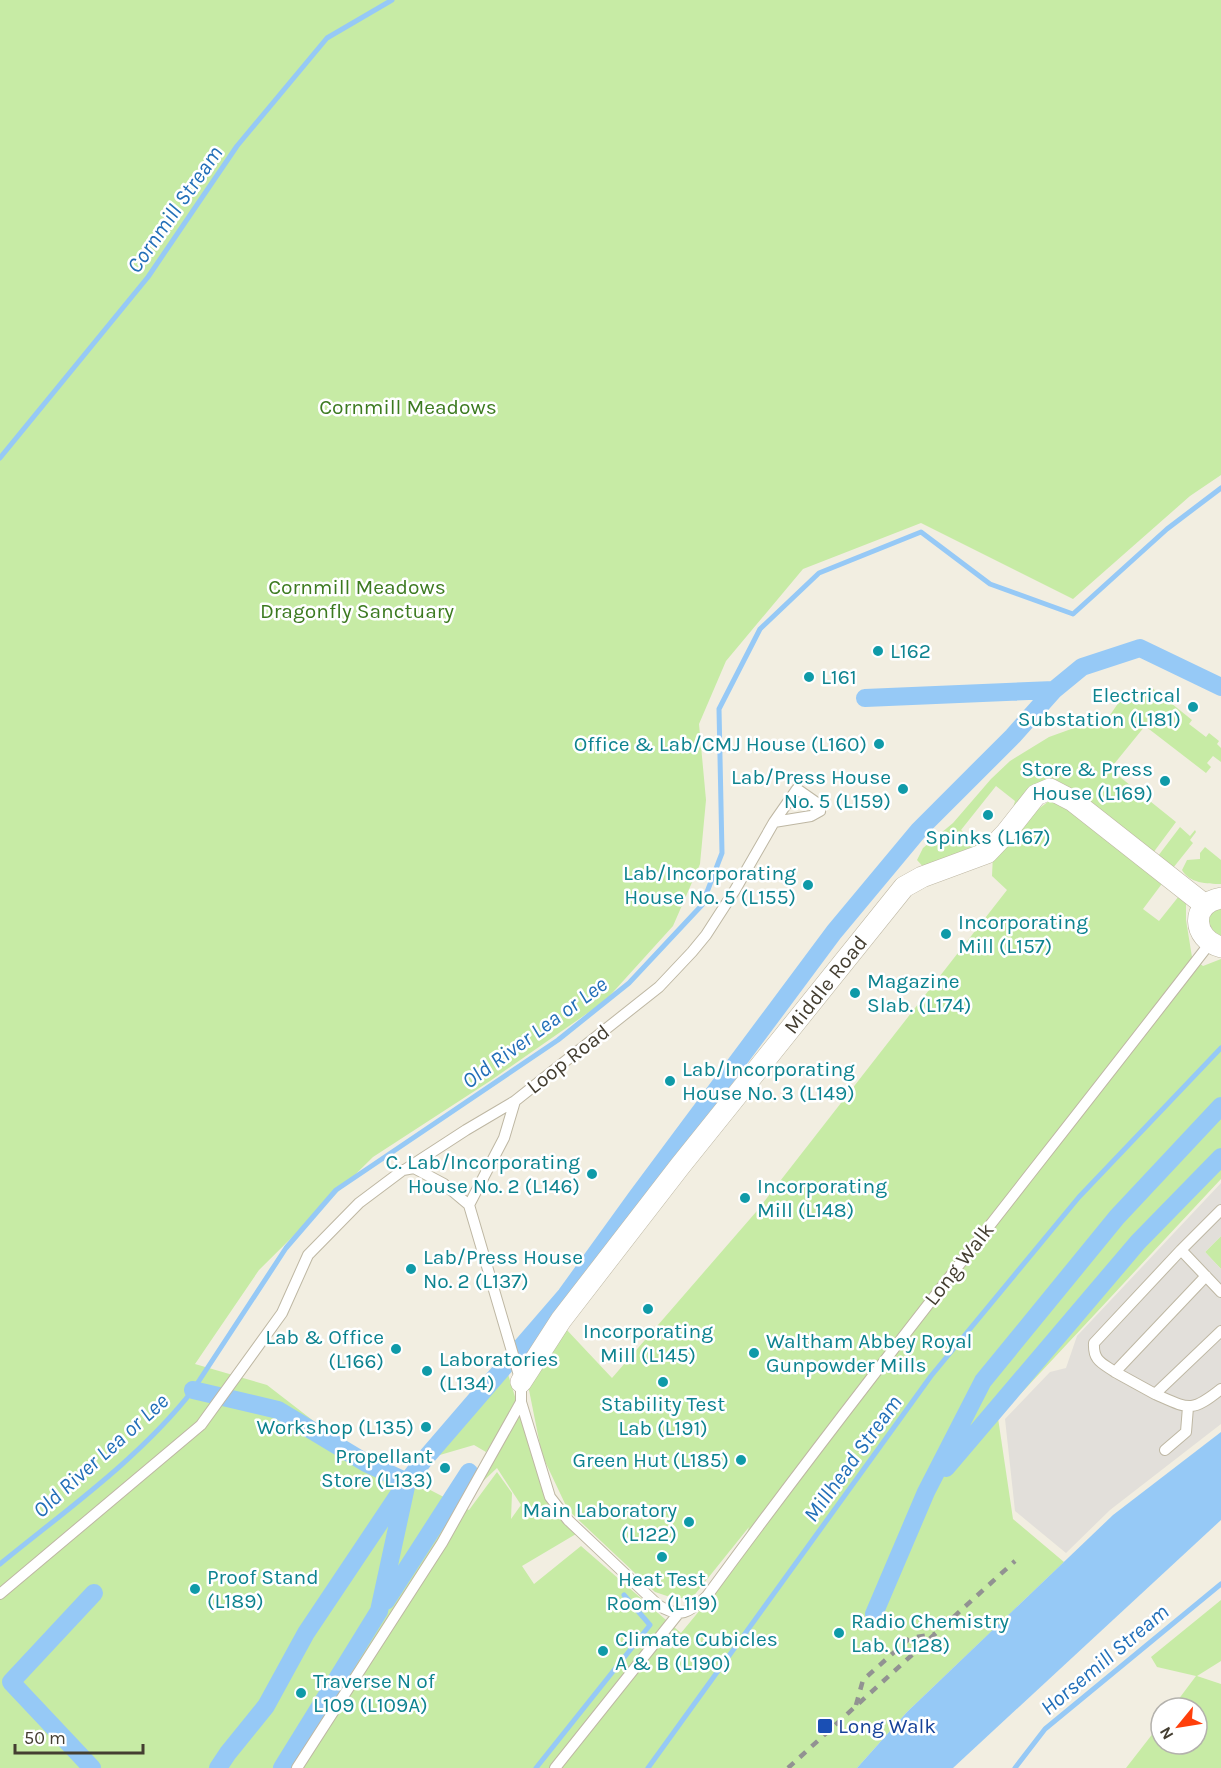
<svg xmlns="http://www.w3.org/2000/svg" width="1221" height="1768" font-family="Karla,sans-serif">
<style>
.green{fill:#c7eba5}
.parking{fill:#e2dfda}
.water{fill:#96c9f6}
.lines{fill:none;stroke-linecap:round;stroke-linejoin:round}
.stream{stroke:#96c9f6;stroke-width:5}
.canal{stroke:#96c9f6;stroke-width:18}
.service-casing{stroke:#beb7a3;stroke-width:12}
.minor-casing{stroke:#beb7a3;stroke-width:22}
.service{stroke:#fff;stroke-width:10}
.minor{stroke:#fff;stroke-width:21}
.rail{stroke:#929292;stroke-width:4.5;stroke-dasharray:8 8;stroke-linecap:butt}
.culture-dot{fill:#0f9aa8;stroke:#fff;stroke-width:2}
.transit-dot{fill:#1a4fb4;stroke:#fff;stroke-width:2}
.labels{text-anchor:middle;stroke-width:5;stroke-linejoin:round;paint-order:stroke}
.park-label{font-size:21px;fill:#3c7a20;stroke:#fff}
.culture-label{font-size:21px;fill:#0d838f;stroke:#fff;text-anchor:start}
.street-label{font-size:21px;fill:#443e31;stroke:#fff}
.transit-label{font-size:21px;fill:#164399;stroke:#fff;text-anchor:start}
.water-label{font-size:22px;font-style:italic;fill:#226fb8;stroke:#fff}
</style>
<rect width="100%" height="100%" fill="#f2eee1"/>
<!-- green -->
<path class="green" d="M0 0H1221V475L1190 496 1073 599 921 523 803 569 726 661 699 724 706 800 700 864 673 926 605 1001 490 1081 373 1157 259 1270 195 1364 267 1385 364 1460 405 1477 469 1510 497 1472 512 1493 511 1519 521 1505 497 1468 477 1487 520 1415 550 1509 576 1534 522 1566 534 1584 581 1546 681 1633 733 1570 749 1527 692 1598H673L655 1592 568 1510 542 1455 528 1385 565 1328 612 1378 756 1212 1007 890 992 876 993 854 1021 822 1049 801 1072 808 1164 881 1143 909 1159 921 1183 891 1186 899V920L1192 957 1203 966 1221 959V1179L998 1418 1013 1519 1064 1562 907 1712 857 1768H0Z
M1151 687 1192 720 1189 724 1206 737 1209 733 1219 741 1217 744 1221 748V762L1213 756 1207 763 1211 767 1206 773 1145 726 1110 769 1176 822 1153 853 1061 787 1011 814 1015 801 996 786 961 830 985 849 928 872 917 860 923 848 953 823 991 779 1010 761 1049 737 1110 715 1119 702Z
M1180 827 1190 836 1195 830 1196 832 1190 840 1193 843 1173 868 1158 856Z
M1205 847 1221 860V884C1207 884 1189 883 1182 870L1187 860 1200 859V853Z
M1221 901V942L1203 915Z
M1221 1236V1269L1205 1252Z
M507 1371 517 1403 486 1452 474 1445 433 1457Z
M1221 1600V1661L1197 1676 1221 1684V1768H1126L1161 1723V1744H1197V1708H1172L1196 1676 1157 1667 1151 1657Z"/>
<!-- parking -->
<path class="parking" d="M1221 1183V1236L1205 1252 1221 1269V1424L1110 1510 1066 1553 1015 1511 1005 1419 1050 1372 1066 1368 1077 1336Z"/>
<!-- water -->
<path class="water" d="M1221 1432V1520L953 1768H857L907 1712 1113 1515Z"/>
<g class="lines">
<!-- stream -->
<path class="stream" d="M0 458 148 277 237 146 327 38 392 0
M0 1564C66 1510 140 1458 193 1390L286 1248 336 1190 558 1040 629 983 702 905 722 853 719 709 760 629 819 573 921 532 990 584 1073 614 1167 529 1221 488
M536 1768 650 1625 624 1595
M648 1768 931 1376 1079 1197 1221 1048
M1015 1768 1045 1729 1221 1584"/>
<!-- canal -->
<path class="canal" d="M865 698 1054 690
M193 1390 278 1410 366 1463 407 1482 306 1633 266 1706 228 1753 218 1768
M946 1468 1138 1242 1221 1157
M386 1601 469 1472
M874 1614 926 1492 983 1381 1117 1217 1221 1106
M92 1768 11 1682 94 1593
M282 1768 379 1611 407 1482 423 1461 566 1295 636 1198 834 932 919 830 1013 736 1054 690 1082 667 1140 648 1221 687"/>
<defs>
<path id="service" d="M774 822 811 816 820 811 817 803 797 789 774 822 735 890 706 935 692 952 659 987 515 1101 504 1138 469 1205 521 1382V1402L550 1497 568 1520 658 1605C680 1619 689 1613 707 1596 869 1375 1042 1161 1210 943
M406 1169 466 1130 515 1101
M1221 1210 1181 1250 1221 1292
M1181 1250 1094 1343C1093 1361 1102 1363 1115 1372L1206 1276
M1221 1331 1155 1394C1189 1409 1191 1413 1221 1389
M1115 1372 1155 1394
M1165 1450 1186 1432 1188 1407
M0 1594 201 1425 282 1313 308 1255 359 1203 403 1170 414 1168 444 1184 469 1205
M297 1768 442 1543 521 1402
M555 1768 678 1614"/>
<g id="minor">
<path d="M1221 898C1190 903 1192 939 1221 947"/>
<path id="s1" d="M521 1382 561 1320 680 1166 904 887 922 877 987 853 1006 833 1036 795 1050 789 1073 801 1205 905"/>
</g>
</defs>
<!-- service casing -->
<use href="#service" class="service-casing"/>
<!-- minor casing -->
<use href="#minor" class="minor-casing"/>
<!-- service -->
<use href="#service" class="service"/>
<!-- minor -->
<use href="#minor" class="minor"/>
<!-- rail -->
<path class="rail" d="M856 1705 863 1680 910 1638 935 1634
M788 1768 1015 1561"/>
</g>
<!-- markers -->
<g class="culture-dot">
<circle cx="878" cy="651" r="6"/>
<circle cx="809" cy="677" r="6"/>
<circle cx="1193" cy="707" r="6"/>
<circle cx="879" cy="744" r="6"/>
<circle cx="1165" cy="781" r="6"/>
<circle cx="903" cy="789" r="6"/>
<circle cx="988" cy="815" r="6"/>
<circle cx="808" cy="885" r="6"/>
<circle cx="946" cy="934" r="6"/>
<circle cx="855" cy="993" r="6"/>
<circle cx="670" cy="1081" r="6"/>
<circle cx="592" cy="1174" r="6"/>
<circle cx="745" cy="1198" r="6"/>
<circle cx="411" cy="1269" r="6"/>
<circle cx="648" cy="1309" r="6"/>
<circle cx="396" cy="1349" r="6"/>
<circle cx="754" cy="1353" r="6"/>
<circle cx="427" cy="1371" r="6"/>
<circle cx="663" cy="1382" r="6"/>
<circle cx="426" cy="1427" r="6"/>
<circle cx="741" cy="1460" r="6"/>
<circle cx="445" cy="1468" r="6"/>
<circle cx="689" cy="1522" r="6"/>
<circle cx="662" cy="1557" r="6"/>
<circle cx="195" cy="1589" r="6"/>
<circle cx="839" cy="1633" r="6"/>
<circle cx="603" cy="1651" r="6"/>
<circle cx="301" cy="1693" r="6"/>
</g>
<rect class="transit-dot" x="817" y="1718" width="16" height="16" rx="3"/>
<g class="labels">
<!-- park labels -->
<g class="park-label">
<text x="408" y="414">Cornmill Meadows</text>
<text x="357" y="594">Cornmill Meadows<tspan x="357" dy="24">Dragonfly Sanctuary</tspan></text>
</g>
<!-- culture labels -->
<g class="culture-label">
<text x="890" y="658">L162</text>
<text x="821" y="684">L161</text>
<text x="1181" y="702" text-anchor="end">Electrical<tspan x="1181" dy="24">Substation (L181)</tspan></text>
<text x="867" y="751" text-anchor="end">Office &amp; Lab/CMJ House (L160)</text>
<text x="1153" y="776" text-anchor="end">Store &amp; Press<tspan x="1153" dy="24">House (L169)</tspan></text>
<text x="891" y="784" text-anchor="end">Lab/Press House<tspan x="891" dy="24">No. 5 (L159)</tspan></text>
<text x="988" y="844" text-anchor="middle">Spinks (L167)</text>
<text x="796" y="880" text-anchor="end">Lab/Incorporating<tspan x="796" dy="24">House No. 5 (L155)</tspan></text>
<text x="958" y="929">Incorporating<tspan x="958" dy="24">Mill (L157)</tspan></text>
<text x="867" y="988">Magazine<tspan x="867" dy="24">Slab. (L174)</tspan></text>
<text x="682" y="1076">Lab/Incorporating<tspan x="682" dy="24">House No. 3 (L149)</tspan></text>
<text x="580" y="1169" text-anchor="end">C. Lab/Incorporating<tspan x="580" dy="24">House No. 2 (L146)</tspan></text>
<text x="757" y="1193">Incorporating<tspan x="757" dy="24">Mill (L148)</tspan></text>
<text x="423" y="1264">Lab/Press House<tspan x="423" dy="24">No. 2 (L137)</tspan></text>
<text x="648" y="1338" text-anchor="middle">Incorporating<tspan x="648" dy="24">Mill (L145)</tspan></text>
<text x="384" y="1344" text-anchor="end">Lab &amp; Office<tspan x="384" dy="24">(L166)</tspan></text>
<text x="766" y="1348">Waltham Abbey Royal<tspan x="766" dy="24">Gunpowder Mills</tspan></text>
<text x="439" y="1366">Laboratories<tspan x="439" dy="24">(L134)</tspan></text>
<text x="663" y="1411" text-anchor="middle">Stability Test<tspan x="663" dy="24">Lab (L191)</tspan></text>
<text x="414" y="1434" text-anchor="end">Workshop (L135)</text>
<text x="433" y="1463" text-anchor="end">Propellant<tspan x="433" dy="24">Store (L133)</tspan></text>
<text x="729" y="1467" text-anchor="end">Green Hut (L185)</text>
<text x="677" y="1517" text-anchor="end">Main Laboratory<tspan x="677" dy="24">(L122)</tspan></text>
<text x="207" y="1584">Proof Stand<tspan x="207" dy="24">(L189)</tspan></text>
<text x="662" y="1586" text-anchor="middle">Heat Test<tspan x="662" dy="24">Room (L119)</tspan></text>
<text x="851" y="1628">Radio Chemistry<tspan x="851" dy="24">Lab. (L128)</tspan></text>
<text x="615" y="1646">Climate Cubicles<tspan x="615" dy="24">A &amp; B (L190)</tspan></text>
<text x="313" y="1688">Traverse N of<tspan x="313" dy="24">L109 (L109A)</tspan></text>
</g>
<!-- street labels -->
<g class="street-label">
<text dy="7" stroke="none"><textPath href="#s1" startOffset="501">Middle Road</textPath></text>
<text transform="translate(568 1059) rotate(-38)" y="7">Loop Road</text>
<text transform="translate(959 1264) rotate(-52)" y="7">Long Walk</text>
</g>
<!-- transit labels -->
<g class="transit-label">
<text x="838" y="1733">Long Walk</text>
</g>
<!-- water labels -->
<g class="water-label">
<text transform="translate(174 209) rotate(-55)" y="8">Cornmill Stream</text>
<text transform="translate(534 1032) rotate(-36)" y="8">Old River Lea or Lee</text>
<text transform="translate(100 1455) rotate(-42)" y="8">Old River Lea or Lee</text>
<text transform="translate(852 1458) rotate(-54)" y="8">Millhead Stream</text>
<text transform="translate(1104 1659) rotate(-40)" y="8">Horsemill Stream</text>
</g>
</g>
<!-- north arrow -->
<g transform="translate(1179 1726) rotate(240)"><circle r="28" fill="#ffffff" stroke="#b4b2ad" stroke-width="1.5"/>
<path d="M0-4.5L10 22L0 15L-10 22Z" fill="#ff3f0b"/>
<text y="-9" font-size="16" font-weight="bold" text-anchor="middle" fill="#443e31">N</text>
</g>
<!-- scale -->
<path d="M15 1744v9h128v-9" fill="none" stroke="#443e31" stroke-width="3"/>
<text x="24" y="1744" font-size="18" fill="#443e31" stroke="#ffffff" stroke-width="4.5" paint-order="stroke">50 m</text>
</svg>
